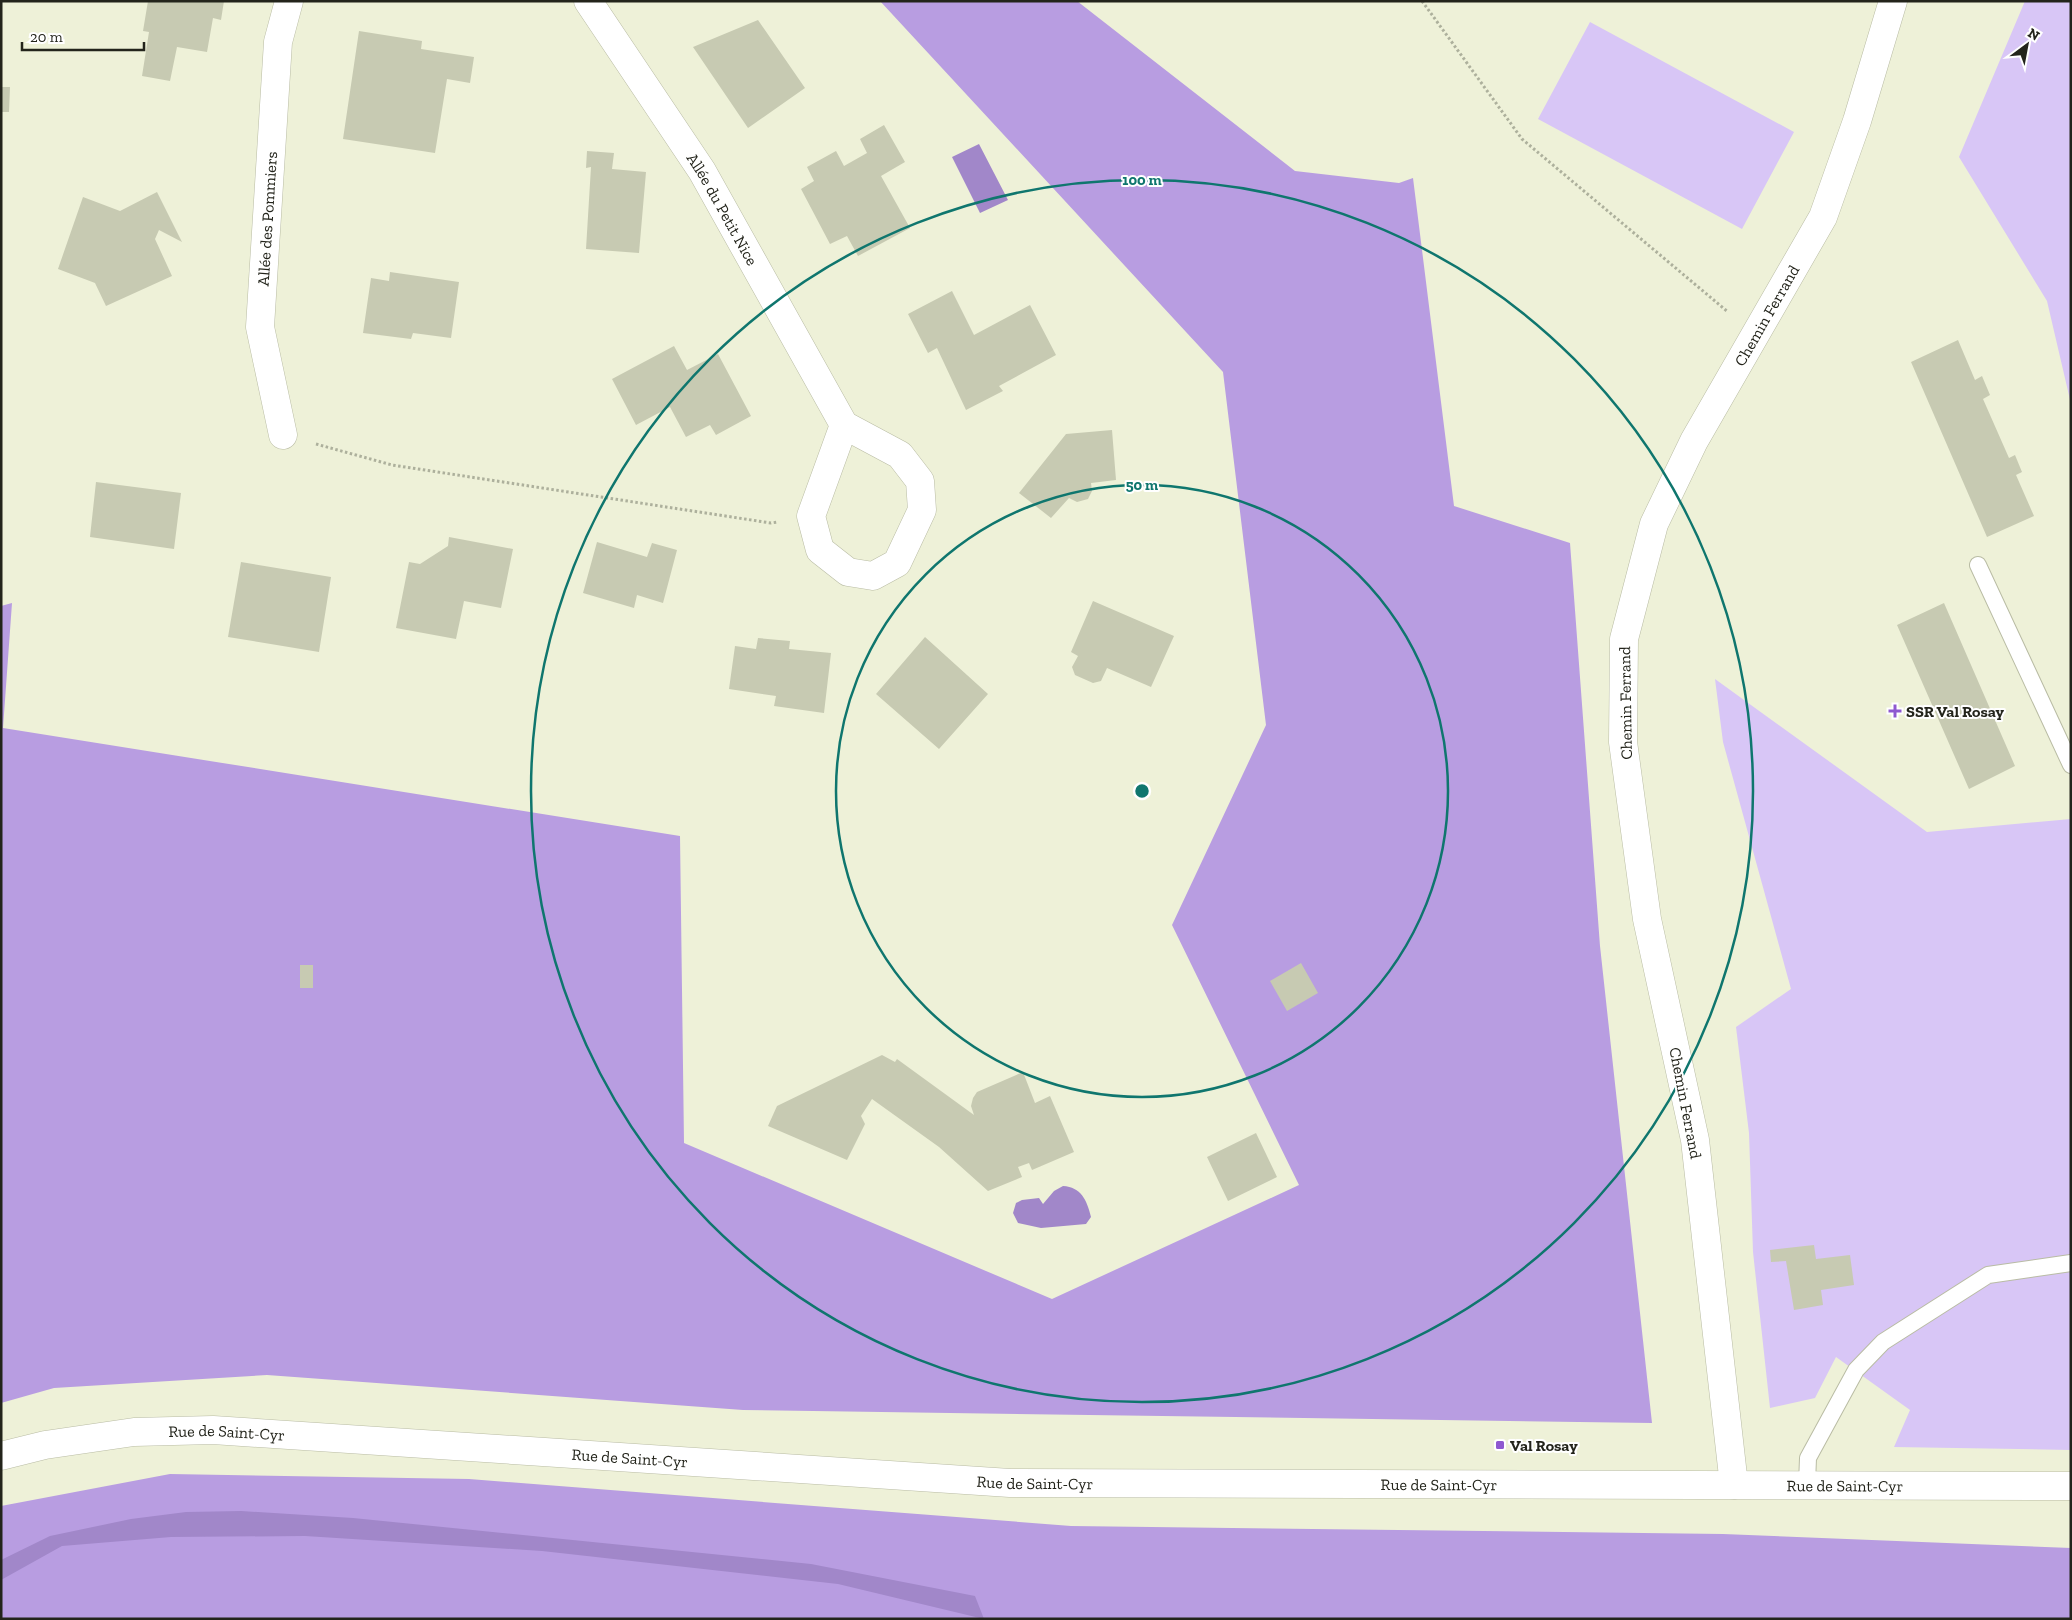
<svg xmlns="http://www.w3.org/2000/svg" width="2072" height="1620" font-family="'Zilla Slab',serif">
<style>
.green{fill:#d8c6f6}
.forest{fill:#b89de1}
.water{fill:#a187c9}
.building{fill:#c7cab2}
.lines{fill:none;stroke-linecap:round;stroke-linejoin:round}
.lane-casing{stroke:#b9bca4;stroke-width:18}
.street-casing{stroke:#b9bca4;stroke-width:29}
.secondary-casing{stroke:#b9bca4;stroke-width:29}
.path{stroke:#adb09c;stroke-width:3;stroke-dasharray:2.5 2.5;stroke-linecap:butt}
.lane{stroke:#fff;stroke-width:16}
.street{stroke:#fff;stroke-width:28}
.secondary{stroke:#fff;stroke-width:28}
.ring{fill:none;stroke:#0f766e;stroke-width:2.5}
.poi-dot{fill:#8e58d0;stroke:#fff;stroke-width:2}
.labels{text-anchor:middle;stroke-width:4;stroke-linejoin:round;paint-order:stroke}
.street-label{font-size:16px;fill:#23241b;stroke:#fff}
.poi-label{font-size:16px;font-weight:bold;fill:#23241b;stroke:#fff;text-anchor:start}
.centre{fill:#0f766e;stroke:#fff;stroke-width:2.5}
.ring-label{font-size:15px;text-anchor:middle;font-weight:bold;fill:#0f766e;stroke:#fff;stroke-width:4;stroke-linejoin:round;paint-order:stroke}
</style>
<rect width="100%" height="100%" fill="#eef1d8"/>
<!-- green -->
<path class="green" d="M2025 1H2071V404L2047 301 1959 157Z
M1590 22 1794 132 1742 229 1538 119Z
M1715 679 1927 832 2071 819V1450L1894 1447 1910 1410 1836 1357 1815 1398 1770 1408 1753 1252 1749 1133 1736 1027 1791 989 1723 742Z"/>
<!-- forest -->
<path class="forest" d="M880 1H1077L1295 171 1399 183 1413 178 1454 506 1570 543 1600 946 1652 1423 743 1410 267 1375 54 1388 1 1403V606L12 603 3 728 680 836 684 1143 1052 1299 1299 1185 1172 925 1266 725 1223 372Z
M170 1474 469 1479 1071 1526 1723 1534 2071 1548V1619H1V1506Z"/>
<!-- water -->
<path class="water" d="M979 144 1008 200 980 213 952 157Z
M1063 1186C1081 1187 1087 1200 1091 1217L1086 1224 1041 1228 1018 1223 1013 1213 1016 1203 1022 1200 1039 1198 1043 1204 1054 1191Z
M241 1511 353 1518 811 1564 975 1596 984 1619 838 1584 542 1551 305 1536 171 1537 62 1546 1 1580V1560L50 1536 131 1519 186 1512Z"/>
<!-- building -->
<path class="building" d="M148 1H224L221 20 213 18 207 52 177 47 170 81 142 76 149 32 143 31Z
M758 20 805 88 748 128 693 47Z
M359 31 422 41 421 49 474 57 470 83 447 79 435 153 343 139Z
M1 87H10L9 112H1Z
M884 125 905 162 881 176 910 228 858 256 847 236 830 244 801 189 814 181 807 167 836 151 844 166 867 153 860 139Z
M587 151 614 153 612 169 646 172 639 253 586 249 591 167 586 168Z
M157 192 182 242 159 230 155 239 172 276 106 306 95 283 58 269 83 197 120 211Z
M390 272 459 282 451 338 413 333 411 339 363 333 371 278 389 281Z
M952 291 974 335 1030 305 1056 355 999 386 1003 391 966 410 937 348 928 353 908 314Z
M1958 340 1975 380 1982 376 1990 395 1983 399 2009 458 2015 455 2022 472 2016 475 2034 516 1987 537 1911 362Z
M674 346 687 370 718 354 751 416 716 435 710 425 686 437 670 407 636 425 612 379Z
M1112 430 1116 480 1091 483 1092 491 1088 499 1077 502 1069 498 1051 518 1019 493 1066 434Z
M96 482 181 493 174 549 90 537Z
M449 537 513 549 501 608 464 601 456 639 396 628 409 562 420 564 448 546Z
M597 542 647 557 652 543 677 550 663 603 637 595 634 608 583 593Z
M241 562 331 577 319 652 228 637Z
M1093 601 1174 636 1151 687 1107 668 1101 681 1093 683 1075 675 1072 667 1078 656 1071 652Z
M1944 603 2015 766 1969 789 1897 625Z
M925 637 988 694 939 749 876 694Z
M758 638 790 641 789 649 831 653 824 713 774 706 776 696 729 689 735 646 756 649Z
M1301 963 1318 993 1287 1011 1270 981Z
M300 965H313V988H300Z
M882 1055 895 1062 897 1059 974 1115 971 1106 973 1098 977 1092 1023 1072 1035 1103 1050 1096 1074 1152 1032 1170 1029 1163 1018 1167 1022 1177 988 1191 939 1147 872 1099 861 1116 865 1124 847 1160 768 1126 777 1106Z
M1256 1133 1277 1177 1228 1201 1207 1157Z
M1814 1245 1816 1259 1850 1255 1854 1285 1821 1290 1823 1305 1794 1310 1786 1261 1771 1262 1770 1250Z"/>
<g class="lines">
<defs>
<path id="lane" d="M1978 565 2071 765
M1807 1484 1808 1458 1856 1370 1883 1342 1988 1275 2071 1263"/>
<g id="street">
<path id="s1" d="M588 1 702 171 844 425 900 455 920 481 922 510 897 563 873 576 848 572 820 550 811 516 844 425"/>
<path id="s2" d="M283 435 260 327 278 42 289 1"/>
<path id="s3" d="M1734 1485 1695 1140 1647 919 1623 742 1624 639 1654 524 1694 441 1823 217 1857 121 1893 1"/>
</g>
<g id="secondary">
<path id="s4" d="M1 1456 45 1445 134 1432 213 1430 1010 1483 2071 1486"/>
</g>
</defs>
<!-- lane casing -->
<use href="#lane" class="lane-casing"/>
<!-- street casing -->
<use href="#street" class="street-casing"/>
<!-- secondary casing -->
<use href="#secondary" class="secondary-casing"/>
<!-- path -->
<path class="path" d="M1422 1 1522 139 1728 312
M316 444 392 465 771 523 778 522"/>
<!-- lane -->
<use href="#lane" class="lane"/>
<!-- street -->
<use href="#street" class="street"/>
<!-- secondary -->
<use href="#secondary" class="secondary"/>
</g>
<!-- distance rings -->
<g class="ring">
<circle cx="1142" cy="791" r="306"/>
<circle cx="1142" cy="791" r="611"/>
</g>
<!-- markers -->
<g class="poi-dot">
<path d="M1892.5 703.5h5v5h5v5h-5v5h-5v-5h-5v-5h5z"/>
<rect x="1495" y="1440" width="10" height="10" rx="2.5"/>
</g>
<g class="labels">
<!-- street labels -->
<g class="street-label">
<text dy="6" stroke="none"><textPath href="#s1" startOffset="248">Allée du Petit Nice</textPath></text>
<text dy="6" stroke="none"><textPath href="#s2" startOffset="219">Allée des Pommiers</textPath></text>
<text dy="6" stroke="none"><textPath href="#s3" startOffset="1211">Chemin Ferrand</textPath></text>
<text transform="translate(1625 703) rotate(-91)" y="6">Chemin Ferrand</text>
<text transform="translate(1686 1103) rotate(79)" y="6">Chemin Ferrand</text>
<text dy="6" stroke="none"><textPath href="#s4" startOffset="228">Rue de Saint-Cyr</textPath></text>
<text dy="6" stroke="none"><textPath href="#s4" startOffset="632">Rue de Saint-Cyr</textPath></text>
<text dy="6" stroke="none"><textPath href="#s4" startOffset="1038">Rue de Saint-Cyr</textPath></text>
<text dy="6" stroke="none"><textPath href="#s4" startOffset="1848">Rue de Saint-Cyr</textPath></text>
<text dy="6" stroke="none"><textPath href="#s4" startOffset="1442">Rue de Saint-Cyr</textPath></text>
</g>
<!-- poi labels -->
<g class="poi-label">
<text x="1906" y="717">SSR Val Rosay</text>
<text x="1510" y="1451">Val Rosay</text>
</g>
</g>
<circle cx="1142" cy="791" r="8" class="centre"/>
<g class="ring-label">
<text x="1142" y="185">100 m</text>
<text x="1142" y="490">50 m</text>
</g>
<!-- border -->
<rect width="2072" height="1620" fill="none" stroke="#23241b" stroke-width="5"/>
<!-- north arrow -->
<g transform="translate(2027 45) rotate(32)" stroke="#ffffff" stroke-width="4" paint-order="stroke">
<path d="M0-4L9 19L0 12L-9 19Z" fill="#23241b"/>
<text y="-8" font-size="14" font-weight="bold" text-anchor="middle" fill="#23241b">N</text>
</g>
<!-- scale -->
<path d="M22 42v8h122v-8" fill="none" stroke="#23241b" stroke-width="2.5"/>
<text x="30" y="42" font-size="15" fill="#23241b" stroke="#ffffff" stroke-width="4" paint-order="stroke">20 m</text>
</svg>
